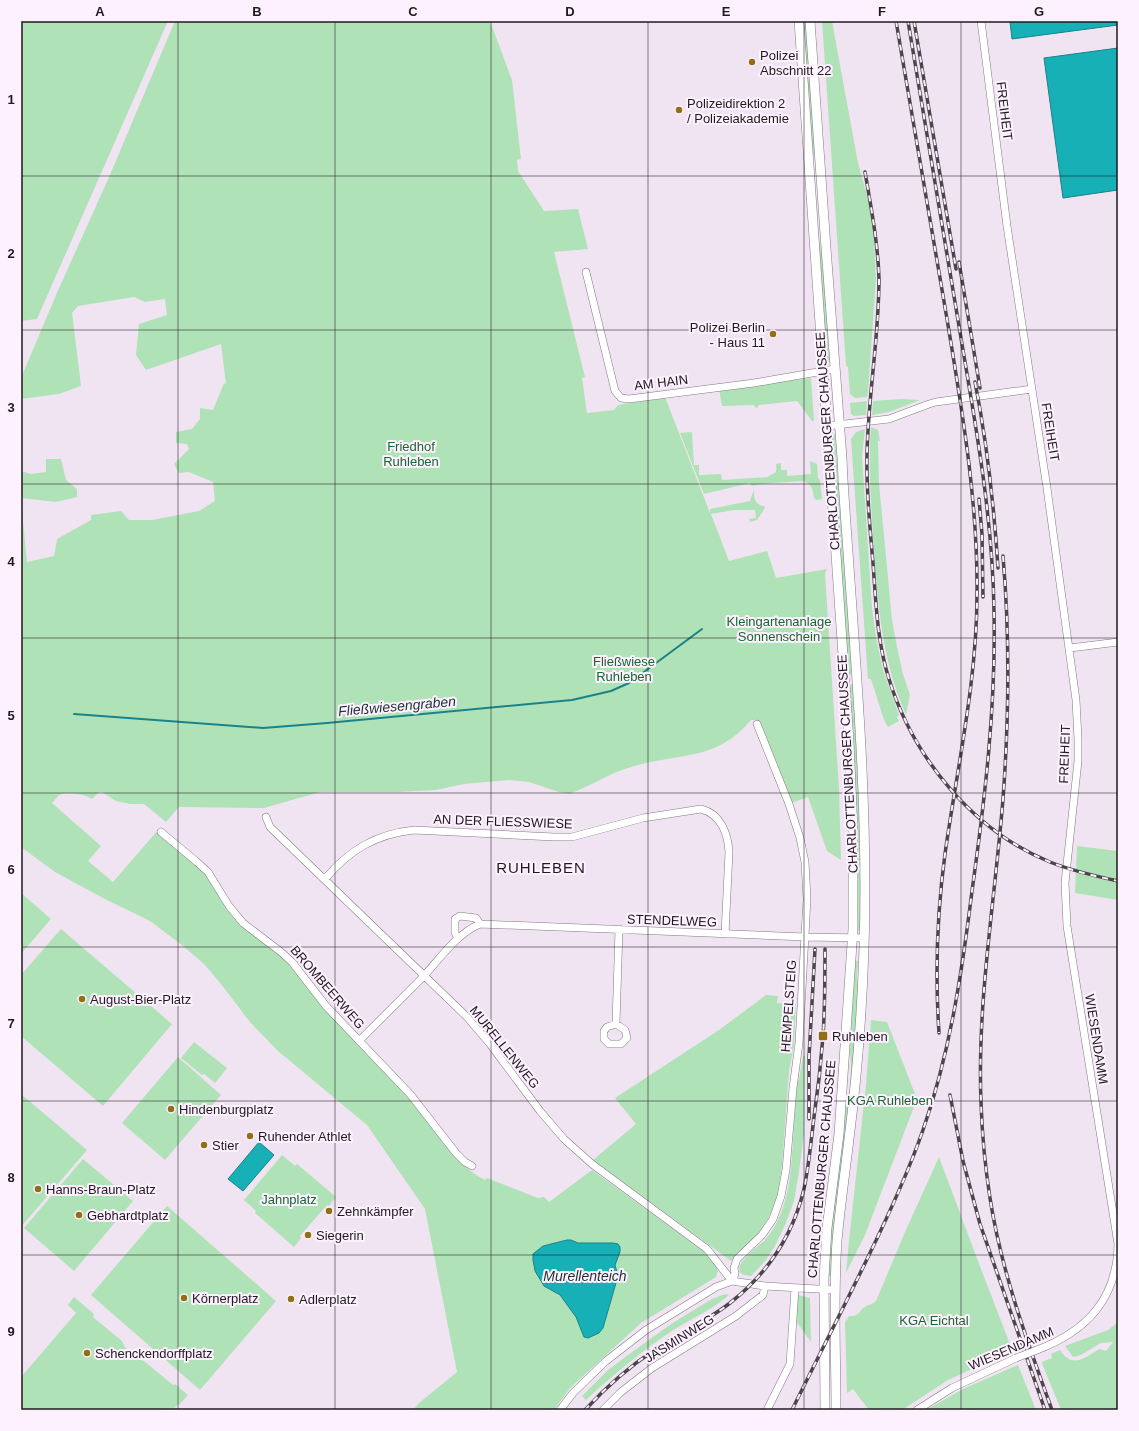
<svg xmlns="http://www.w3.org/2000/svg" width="1139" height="1431" font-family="Helvetica,sans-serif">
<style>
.green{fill:#b0e2b7;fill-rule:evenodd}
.water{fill:#16b0b6;stroke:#198389}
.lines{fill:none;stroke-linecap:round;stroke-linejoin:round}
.stream{stroke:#198389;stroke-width:2}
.minor-casing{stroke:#837884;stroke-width:8}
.major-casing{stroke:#837884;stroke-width:10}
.minor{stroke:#fff;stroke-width:7}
.major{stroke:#fff;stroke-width:9}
.rail-casing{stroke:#4c454c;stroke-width:3.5}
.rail{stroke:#fef1ff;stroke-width:2;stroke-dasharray:6;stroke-linecap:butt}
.minor-bridge-casing{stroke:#837884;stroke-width:8;stroke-linecap:butt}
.minor-bridge{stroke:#fff;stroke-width:7}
.grid{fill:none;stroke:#1f1a1f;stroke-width:1;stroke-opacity:0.55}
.poi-dot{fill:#917015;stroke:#fef1ff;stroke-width:1.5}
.labels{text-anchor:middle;stroke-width:4;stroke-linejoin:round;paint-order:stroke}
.poi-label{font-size:13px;fill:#1f1a1f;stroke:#fef1ff;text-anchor:start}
.street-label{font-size:13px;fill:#1f1a1f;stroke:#fef1ff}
.park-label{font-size:13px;fill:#17662e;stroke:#fef1ff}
.water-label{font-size:14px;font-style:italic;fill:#1a3031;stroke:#fef1ff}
.quarter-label{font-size:15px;letter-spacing:1px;fill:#1f1a1f;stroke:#fef1ff}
.neatline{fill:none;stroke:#1f1a1f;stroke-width:1.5}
.grid-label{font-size:13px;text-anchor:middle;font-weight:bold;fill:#1f1a1f}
</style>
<rect width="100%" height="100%" fill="#f1e4f2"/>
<!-- green -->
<path class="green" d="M21 21H168L37 319 21 321Z
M175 21H490L512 80 521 159 517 160 518 171 544 211 578 209 588 249 554 252 585 377 582 378 587 413 614 410 618 405 665 397 710 513V509L750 501 752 495 754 490C754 499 755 505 764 506L765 508 757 520 750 522 749 519 756 518 755 510H734L711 514 729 561 767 551 776 578 827 569 825 574 839 788 841 860 827 851 808 797 789 804 757 720H751C716 763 675 752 628 768 608 774 589 787 569 794L559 792 529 782 509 780 464 784 436 790 396 792H320L264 808 179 807 166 822 144 804H130L116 801 102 792 98 793 92 799C86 794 66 791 59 795 57 797 54 801 52 803L101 846 88 861 113 882 158 830 196 864 208 877 225 907 235 920 281 955 293 968C333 1014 375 1058 414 1105 437 1131 453 1164 485 1180L487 1178 538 1198 544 1197 549 1202 592 1170 703 1251 715 1264 718 1271 716 1277 641 1323 570 1388 554 1410H413L419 1403 457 1372 425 1209 367 1125 278 1051 250 1022 221 984 204 964 183 946 150 921 103 898 55 872 21 847V501L27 562 54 556 57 539 91 520V515L121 511 129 520H152L199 511 215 501 213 482 189 472 179 473 174 464 189 449 187 444 176 443V432L192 429 200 419V408L213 410 224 383 226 384 221 344 146 370 136 355 139 324 167 315 165 299 145 302 134 297 78 306 72 313 81 386 59 394 21 399V378L56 295 109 177ZM567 1240H571L578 1243H613L620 1252 615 1265 618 1276 603 1328 579 1324C573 1310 562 1294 547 1288L543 1246Z
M803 21H807L816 154 812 155Z
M822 21H832L858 163 870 206 874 234 876 278 868 392 867 397 855 398 850 394 848 367 846 366Z
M814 177 819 240 823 257 831 362H827Z
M811 378 814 421H812L798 402 796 401 759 405 757 408 755 407 754 405 722 406 719 389Z
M901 399 920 400 889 412 872 415 873 401Z
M867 401 866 415 854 416 851 414 850 403Z
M871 427 878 430 880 441H878L879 483 892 620 896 642 903 674 910 695 906 715C880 655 878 601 873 537 871 500 868 464 871 427Z
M865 429 862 456 872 608 877 643 884 673 899 715 897 717 899 721 888 727 884 720 871 679H868L851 439 856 432Z
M692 432 694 465H699V475L721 474 722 480 768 477C775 471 777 477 776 464L781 463V470H787V476L811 474 810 461 817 464 818 478 820 480 822 499 816 500 814 498C813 491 812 483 803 481L760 484 752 486 750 483 704 494 680 433Z
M834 434H835L852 673 850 675 848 674 832 436Z
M46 459H61L66 480 77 489V497L56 502 21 498V471L31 474 46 472Z
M851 684 853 685C858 766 861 847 860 929L857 932 856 793 849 685Z
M1077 846 1118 851V900L1075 893Z
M21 893 51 919 21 954Z
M61 929 172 1024 103 1106 21 1036V975Z
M855 961H858L857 979 859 996 852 1087 850 1086 851 1069 850 1050Z
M766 995 778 996 777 1003 796 1004 794 1044 789 1071 782 1166 778 1194 774 1208 764 1226 753 1239 736 1254 731 1261 593 1160 636 1124 615 1098 719 1030Z
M871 1020 887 1022 917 1099 865 1235 846 1273 849 1241 866 1084Z
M194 1042 227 1068 215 1083 204 1074 202 1075 181 1058Z
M803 1056H805L804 1134 799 1172 794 1201 785 1225 775 1246 766 1260 751 1276C721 1274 757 1247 765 1240 770 1234 774 1228 777 1222 790 1196 791 1169 793 1141 794 1120 796 1100 797 1079L799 1080Z
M178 1057 221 1095 165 1160 122 1123Z
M21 1094 87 1150 21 1227Z
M848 1097H849L832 1276H828L831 1227 846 1098Z
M282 1155 295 1166 297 1164 336 1197 329 1206 327 1205 300 1236 301 1238 294 1247 255 1213 256 1211 244 1200Z
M939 1157 978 1261 1013 1352 974 1368 948 1380 902 1410H869L853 1389 847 1393 845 1322 849 1316C860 1317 858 1311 865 1307 869 1304 872 1305 876 1301L905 1232Z
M83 1159 133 1201 74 1271 24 1228Z
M167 1206 276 1301 200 1390 91 1295Z
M725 1294 729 1295C713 1309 693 1318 675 1329 643 1350 614 1374 586 1400L582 1396 608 1370 628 1355 671 1324 712 1299Z
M798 1295 810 1298 811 1342 796 1321Z
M74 1297 94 1314 93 1317 122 1341C124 1349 137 1359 144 1361L173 1385 175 1384 188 1395 179 1405 178 1404 173 1410H21V1377L76 1313 68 1305Z
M1118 1322V1410H1061L1043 1366 1042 1362 1052 1358 1051 1354 1060 1350C1072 1369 1085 1358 1099 1349L1106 1351 1113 1342 1101 1343 1081 1355 1073 1357 1065 1346 1108 1330Z
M1018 1365 1036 1410H926L965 1388Z"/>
<!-- water -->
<path class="water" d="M1019 21H1118V25L1012 39 1010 22Z
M1118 48V190L1063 198 1044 58Z
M259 1142 274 1155 243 1191 228 1179Z
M567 1240H571L578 1243H613L618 1244 620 1247V1252L615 1265 618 1276 603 1328 599 1333 588 1338 584 1337 576 1317 560 1295 544 1286 535 1271 533 1260V1254L543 1246Z"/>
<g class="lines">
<!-- stream -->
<path class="stream" d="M74 714 263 728 327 723 572 700 611 691 629 683 702 629"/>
<defs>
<path id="minor" d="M981 21 1007 226 1047 488 1076 700 1078 739V761L1065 883 1067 926 1118 1244C1117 1299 1087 1331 1037 1350
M586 272 615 391 621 398 629 399 754 383 835 369
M827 426 889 419 929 404 936 402 1032 389
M1070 648 1118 642
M266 817 270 827 467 1017 490 1044 540 1111 564 1139 592 1164 707 1249 732 1281
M161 832 197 862 208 872 229 906 243 923 281 952 292 962 326 1006 410 1094 456 1153 465 1162 472 1166
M325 879C349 850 376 834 414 830L554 837H572L643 818 701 809C721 814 728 834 729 852L725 934
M458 938 455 933V919L460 916 476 918 480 924
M616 1024 619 929
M616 1024 625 1030 627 1038 621 1044H609L604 1039V1031L607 1027Z
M359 1041C380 1020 401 999 422 978 439 960 457 933 480 924L805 937 864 938
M732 1281 735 1274 734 1268 737 1259 762 1235 773 1219 781 1196 786 1170 793 1088 799 1043 807 899 805 862 800 838 789 804 757 724
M560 1410 573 1393 606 1361 646 1330 716 1287 732 1281 765 1286 835 1290
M603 1410 621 1392 652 1368 736 1316 763 1295 765 1286
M767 1410 790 1364 795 1288
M917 1410 952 1388 1016 1358"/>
<path id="major" d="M799 21 849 742 853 832V929L839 1134 827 1228 824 1278 825 1410
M810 21 826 248 842 458 843 480C853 636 869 792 864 948 862 1012 857 1076 849 1139 845 1173 840 1207 837 1241 833 1298 836 1354 836 1410"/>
</defs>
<!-- minor casing -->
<use href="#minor" class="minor-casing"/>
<!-- major casing -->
<use href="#major" class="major-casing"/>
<!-- minor -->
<use href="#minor" class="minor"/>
<!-- major -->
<use href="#major" class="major"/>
<defs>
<path id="rail" d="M896 21C913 120 930 220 947 319 962 410 978 502 977 594 977 682 957 768 945 854 937 913 935 973 939 1033
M914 21 956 269
M865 172C871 207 878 243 879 279 879 338 868 396 867 455 866 491 870 527 873 563 876 602 877 642 889 679 913 757 973 831 1050 862 1072 871 1095 876 1118 881
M959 262 980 388
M975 382C987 443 994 506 998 568
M979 499 982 534 983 597
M1003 556C1010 637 1009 718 1003 799 995 900 977 1001 981 1102 982 1134 985 1166 990 1198 1001 1270 1027 1341 1052 1410
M950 1095 963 1161 980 1224 1045 1410
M809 1119V1057L815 949
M585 1410C606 1387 630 1366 656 1349 680 1333 707 1321 730 1303 767 1274 793 1235 804 1189 809 1165 811 1141 814 1117 818 1090 821 1063 823 1036 825 1007 825 978 825 949
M792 1410C817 1359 844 1307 869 1255 889 1214 908 1173 923 1130 950 1053 962 972 972 891 985 798 996 706 994 612 993 528 979 444 965 362 946 248 927 135 908 21"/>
</defs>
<!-- rail casing -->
<use href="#rail" class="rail-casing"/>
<!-- rail -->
<use href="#rail" class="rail"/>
<defs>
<path id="minor-bridge" d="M1016 1358 1037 1350"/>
</defs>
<!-- minor-bridge casing -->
<use href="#minor-bridge" class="minor-bridge-casing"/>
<!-- minor-bridge -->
<use href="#minor-bridge" class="minor-bridge"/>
</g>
<!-- grid -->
<path class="grid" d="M178 21V1410M335 21V1410M491 21V1410M648 21V1410M804 21V1410M961 21V1410M21 176H1118M21 330H1118M21 484H1118M21 638H1118M21 793H1118M21 947H1118M21 1101H1118M21 1255H1118"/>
<!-- markers -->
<g class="poi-dot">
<circle cx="752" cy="62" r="4"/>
<circle cx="679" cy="110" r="4"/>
<circle cx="773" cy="334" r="4"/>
<circle cx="82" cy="999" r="4"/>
<rect x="818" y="1031" width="10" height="10" rx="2"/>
<circle cx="171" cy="1109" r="4"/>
<circle cx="250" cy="1136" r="4"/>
<circle cx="204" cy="1145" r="4"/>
<circle cx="38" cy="1189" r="4"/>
<circle cx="329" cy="1211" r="4"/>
<circle cx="79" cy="1215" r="4"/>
<circle cx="308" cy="1235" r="4"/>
<circle cx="184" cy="1298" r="4"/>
<circle cx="291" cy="1299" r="4"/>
<circle cx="87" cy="1353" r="4"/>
</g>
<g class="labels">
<!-- poi labels -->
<g class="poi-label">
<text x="760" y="60">Polizei<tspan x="760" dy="15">Abschnitt 22</tspan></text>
<text x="687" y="108">Polizeidirektion 2<tspan x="687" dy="15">/ Polizeiakademie</tspan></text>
<text x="765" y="332" text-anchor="end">Polizei Berlin<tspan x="765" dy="15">- Haus 11</tspan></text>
<text x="90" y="1004">August-Bier-Platz</text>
<text x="832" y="1041">Ruhleben</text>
<text x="179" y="1114">Hindenburgplatz</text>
<text x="258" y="1141">Ruhender Athlet</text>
<text x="212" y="1150">Stier</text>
<text x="46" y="1194">Hanns-Braun-Platz</text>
<text x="337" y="1216">Zehnkämpfer</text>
<text x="87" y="1220">Gebhardtplatz</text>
<text x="316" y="1240">Siegerin</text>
<text x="192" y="1303">Körnerplatz</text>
<text x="299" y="1304">Adlerplatz</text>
<text x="95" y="1358">Schenckendorffplatz</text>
</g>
<!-- street labels -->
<g class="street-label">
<text transform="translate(1005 111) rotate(83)" y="5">FREIHEIT</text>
<text transform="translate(661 382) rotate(-7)" y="5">AM HAIN</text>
<text transform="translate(1051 432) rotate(81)" y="5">FREIHEIT</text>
<text transform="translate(827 441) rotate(-94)" y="5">CHARLOTTENBURGER CHAUSSEE</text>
<text transform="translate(1064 754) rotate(-88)" y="5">FREIHEIT</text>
<text transform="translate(847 764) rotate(-93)" y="5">CHARLOTTENBURGER CHAUSSEE</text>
<text transform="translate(503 821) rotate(2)" y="5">AN DER FLIESSWIESE</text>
<text transform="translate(672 920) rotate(2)" y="5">STENDELWEG</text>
<text transform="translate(328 987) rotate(49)" y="5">BROMBEERWEG</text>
<text transform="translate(788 1006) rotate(-86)" y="5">HEMPELSTEIG</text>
<text transform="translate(1097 1039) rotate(81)" y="5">WIESENDAMM</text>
<text transform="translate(505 1047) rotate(51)" y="5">MURELLENWEG</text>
<text transform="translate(821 1169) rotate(-85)" y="5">CHARLOTTENBURGER CHAUSSEE</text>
<text transform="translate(679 1338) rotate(-32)" y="5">JASMINWEG</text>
<text transform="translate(1011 1348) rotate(-23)" y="5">WIESENDAMM</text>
</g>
<!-- park labels -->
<g class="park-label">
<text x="411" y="451">Friedhof<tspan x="411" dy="15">Ruhleben</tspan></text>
<text x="779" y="626">Kleingartenanlage<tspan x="779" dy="15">Sonnenschein</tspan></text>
<text x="624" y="666">Fließwiese<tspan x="624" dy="15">Ruhleben</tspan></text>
<text x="890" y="1105">KGA Ruhleben</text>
<text x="289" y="1204">Jahnplatz</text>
<text x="934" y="1325">KGA Eichtal</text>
</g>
<!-- water labels -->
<g class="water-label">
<text transform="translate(397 706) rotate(-5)" y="5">Fließwiesengraben</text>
<text x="585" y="1281">Murellenteich</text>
</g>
<!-- quarter labels -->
<g class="quarter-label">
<text x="541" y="873">RUHLEBEN</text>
</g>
</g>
<!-- border -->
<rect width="1139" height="1431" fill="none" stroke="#fef1ff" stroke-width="44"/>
<rect x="22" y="22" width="1095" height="1387" class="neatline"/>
<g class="grid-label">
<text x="100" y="16">A</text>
<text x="257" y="16">B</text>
<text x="413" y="16">C</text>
<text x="570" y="16">D</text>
<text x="726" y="16">E</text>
<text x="882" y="16">F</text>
<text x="1039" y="16">G</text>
<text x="11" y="104">1</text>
<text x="11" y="258">2</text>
<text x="11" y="412">3</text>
<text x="11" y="566">4</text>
<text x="11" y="720">5</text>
<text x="11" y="874">6</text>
<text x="11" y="1028">7</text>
<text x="11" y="1182">8</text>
<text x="11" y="1336">9</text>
</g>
</svg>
